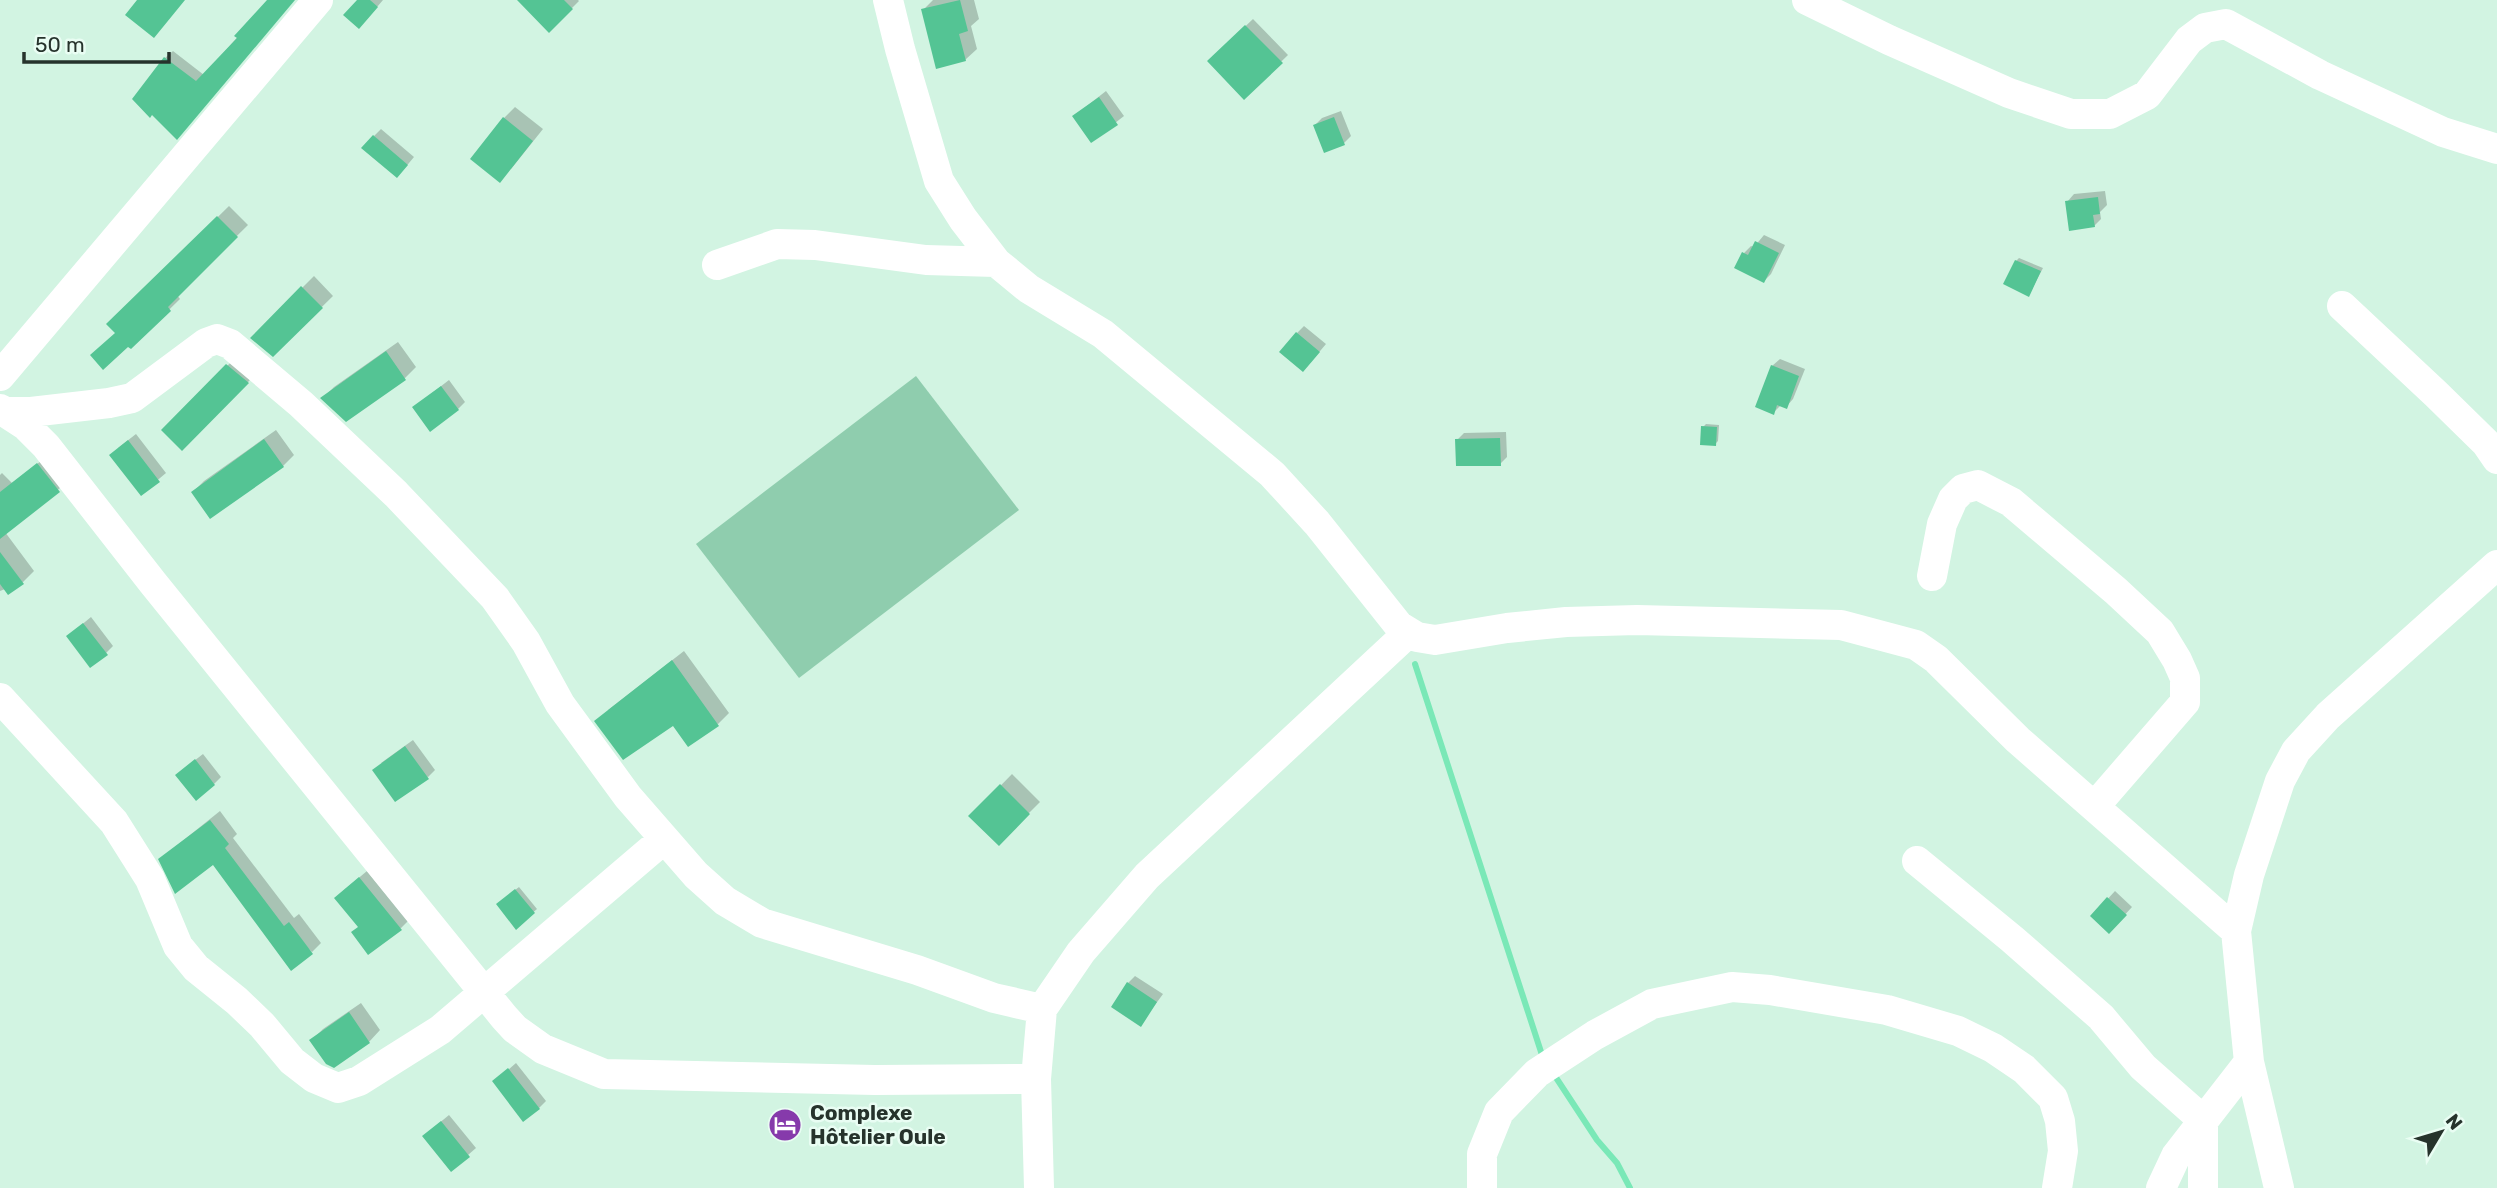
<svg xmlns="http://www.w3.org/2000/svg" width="2497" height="1188" font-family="Rubik,sans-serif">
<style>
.green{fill:#8fcdae}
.shadow{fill:#0003}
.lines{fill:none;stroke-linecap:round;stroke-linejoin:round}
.stream{stroke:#7ae8b7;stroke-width:6}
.building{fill:#54c494}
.minor{stroke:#fff;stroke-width:30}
.labels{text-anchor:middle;stroke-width:5;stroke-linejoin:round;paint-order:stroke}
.poi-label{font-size:21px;font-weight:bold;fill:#26332c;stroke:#e9fdf3;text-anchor:start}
</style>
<rect width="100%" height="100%" fill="#d2f4e2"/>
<!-- green -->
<path class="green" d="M916 376 1019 510 799 678 696 544Z"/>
<!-- shadow -->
<path class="shadow" d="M270 0H294L184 130 165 58 173 51 204 75Z
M359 0H383L366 20Z
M519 0H578L579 1 549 31Z
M933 0H974L979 19 971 26 977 49 965 60 923 10Z
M1253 19 1288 55 1244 98 1209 61Z
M1106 91 1124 116 1092 141 1074 116Z
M515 107 543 129 511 169 504 118Z
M1341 111 1351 136 1344 143 1315 125 1322 118Z
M381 129 414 157 404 169 374 136Z
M2105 191 2107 205 2100 212 2101 219 2094 226 2067 202 2074 194Z
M229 206 248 225 177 295 180 299 131 347 109 324Z
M1764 235 1785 245 1771 274 1764 281 1744 253 1751 246 1754 247Z
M2019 258 2043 268 2029 295 2016 261Z
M314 276 333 296 273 355 252 338Z
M1304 326 1326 344 1310 363 1297 333Z
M398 342 416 367 405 378 346 420 323 398 334 387Z
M239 354 259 371 182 448 164 430Z
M1780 359 1805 369 1793 399 1786 407 1781 405 1773 413 1772 366Z
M449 380 465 402 458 409 414 407Z
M1706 424 1719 425 1718 441 1715 444 1703 427Z
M276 430 294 455 283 466 193 492 204 481Z
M1506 432 1507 457 1500 464 1457 440 1464 433Z
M136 434 166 473 141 494 118 448Z
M45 458 65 484 5 532 34 571 23 582 0 591V475L2 473 12 483Z
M91 617 113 646 106 653 68 636Z
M684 651 729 713 718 724 608 710Z
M413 740 435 770 428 777 381 763Z
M203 754 221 777 214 784 185 768Z
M1012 774 1040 802 999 843 971 816Z
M220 811 237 834 233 838 294 918 299 914 321 943 312 952 214 863 160 859Z
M367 871 408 921 401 928 359 926 343 891Z
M519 887 537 909 516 927 501 901Z
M2115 891 2132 907 2109 932 2092 916Z
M1135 976 1163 994 1141 1024 1128 983Z
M361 1003 380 1030 369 1042 334 1066 312 1040 323 1029Z
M516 1063 546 1101 539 1108 499 1078Z
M449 1115 476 1148 468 1155 432 1129Z"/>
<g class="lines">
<!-- stream -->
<path class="stream" d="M1415 664 1543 1058
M1553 1073 1597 1140 1617 1163 1630 1188"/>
</g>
<!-- building -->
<path class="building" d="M137 0H185L154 38 125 15Z
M267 0H295L177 140 152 115 150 118 132 99 164 57 196 81 237 38 234 36Z
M357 0H370L378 7 359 29 343 15Z
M517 0H564L573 9 549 33Z
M960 0 968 31 959 34 966 61 936 69 921 9Z
M1245 25 1283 63 1244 100 1207 61Z
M1099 97 1118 125 1091 143 1072 116Z
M503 117 533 141 500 183 470 159Z
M1334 117 1345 145 1324 153 1313 125Z
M373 135 408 165 397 178 361 148Z
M2098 197 2100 214 2093 215 2095 227 2069 231 2065 201Z
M217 216 238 237 168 307 171 311 131 349 128 347 103 370 90 355 115 333 106 324Z
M1755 241 1779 253 1764 283 1734 268 1742 252 1748 255Z
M2015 260 2041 271 2029 297 2003 284Z
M301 286 323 308 273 357 250 338Z
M1296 332 1320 352 1303 372 1279 352Z
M386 351 406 380 346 422 320 398Z
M226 364 249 383 182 451 161 430Z
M1771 365 1799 376 1787 409 1777 405 1774 415 1755 407Z
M441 386 459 410 430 432 412 407Z
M1701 426 1717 427 1716 446 1700 445Z
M1500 438 1501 466H1456L1455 439Z
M264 439 284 467 210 519 191 492Z
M128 440 160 482 141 496 109 455Z
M37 463 60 492 0 539V492Z
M0 552 24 584 8 595 0 584Z
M83 623 108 655 90 668 66 636Z
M672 660 719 726 688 747 673 726 623 760 594 721Z
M405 746 429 779 395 802 372 770Z
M195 759 215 785 196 801 175 775Z
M1000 784 1030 814 999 846 968 816Z
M210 820 229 844 225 848 284 926 289 922 313 954 291 971 213 865 175 894 158 859Z
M359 877 402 930 368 955 351 932 358 927 334 898Z
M515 889 535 913 516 930 496 904Z
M2107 897 2127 915 2109 934 2090 916Z
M1127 982 1157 1002 1141 1027 1111 1007Z
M349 1012 370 1043 334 1068 326 1064 309 1040Z
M508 1068 540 1109 523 1122 492 1081Z
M441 1121 470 1157 451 1172 422 1136Z"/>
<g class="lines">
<!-- minor -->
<path class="minor" d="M888 0 900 49 939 181 963 219 996 262 1029 289 1103 334 1272 474 1317 523 1399 626 1417 637 1435 640 1507 628 1566 622 1637 620 1841 625 1916 645 1936 659 2018 740 2236 931
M1807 0 1889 40 2009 93 2071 114H2110L2147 95 2189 40 2205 28 2226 24 2320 75 2443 132 2497 149
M717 265 777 244 815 245 926 260 996 262
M2342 306 2436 394 2486 443 2497 459
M0 376 318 0
M0 409 25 425 46 446 153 583 504 1017 515 1029 543 1049 604 1074 875 1080 1036 1079
M5 412H31L109 403 132 398 206 343 217 339 230 344 301 404 396 494 495 598 526 642 560 704 628 797 696 875 725 901 762 923 917 970 994 998 1042 1009
M1932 576 1942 524 1953 499 1963 489 1978 485 2011 502 2116 591 2160 632 2177 660 2185 678V702L2095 806
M0 698 114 822 150 879 178 946 196 968 237 1001 262 1025 292 1061 314 1078 338 1088 359 1081 440 1030 664 839
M1917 861 2012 939 2101 1017 2143 1067 2203 1120V1188
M1039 1188 1036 1079 1042 1009 1081 952 1147 876 1408 633
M1482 1188V1154L1499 1112 1537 1073 1595 1035 1652 1004 1732 987 1770 990 1887 1010 1958 1031 1993 1048 2024 1069 2053 1098 2060 1121 2063 1151 2057 1188
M2161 1188 2176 1156 2249 1062
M2279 1188 2249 1062 2236 931 2249 875 2280 781 2296 751 2328 716 2497 565"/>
</g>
<!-- icons -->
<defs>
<symbol id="hotel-disc" viewBox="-11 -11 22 22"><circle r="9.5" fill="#863aab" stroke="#e9fdf3"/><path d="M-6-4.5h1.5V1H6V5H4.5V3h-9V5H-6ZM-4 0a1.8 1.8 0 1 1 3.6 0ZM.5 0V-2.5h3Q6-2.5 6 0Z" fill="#fff"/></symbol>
</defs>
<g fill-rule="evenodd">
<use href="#hotel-disc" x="766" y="1106" width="38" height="38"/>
</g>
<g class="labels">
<!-- poi labels -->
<g class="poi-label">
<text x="810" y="1120">Complexe<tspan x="810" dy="24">Hôtelier Oule</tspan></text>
</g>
</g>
<!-- north arrow -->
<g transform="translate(2441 1132) rotate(52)" stroke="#e9fdf3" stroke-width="5" paint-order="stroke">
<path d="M0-5L12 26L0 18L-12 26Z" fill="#26332c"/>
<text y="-10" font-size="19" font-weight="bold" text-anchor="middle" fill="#26332c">N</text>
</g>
<!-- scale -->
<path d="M24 52v10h145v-10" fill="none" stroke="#26332c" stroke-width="3.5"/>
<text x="35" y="52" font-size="21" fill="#26332c" stroke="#e9fdf3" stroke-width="5" paint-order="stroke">50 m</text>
</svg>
